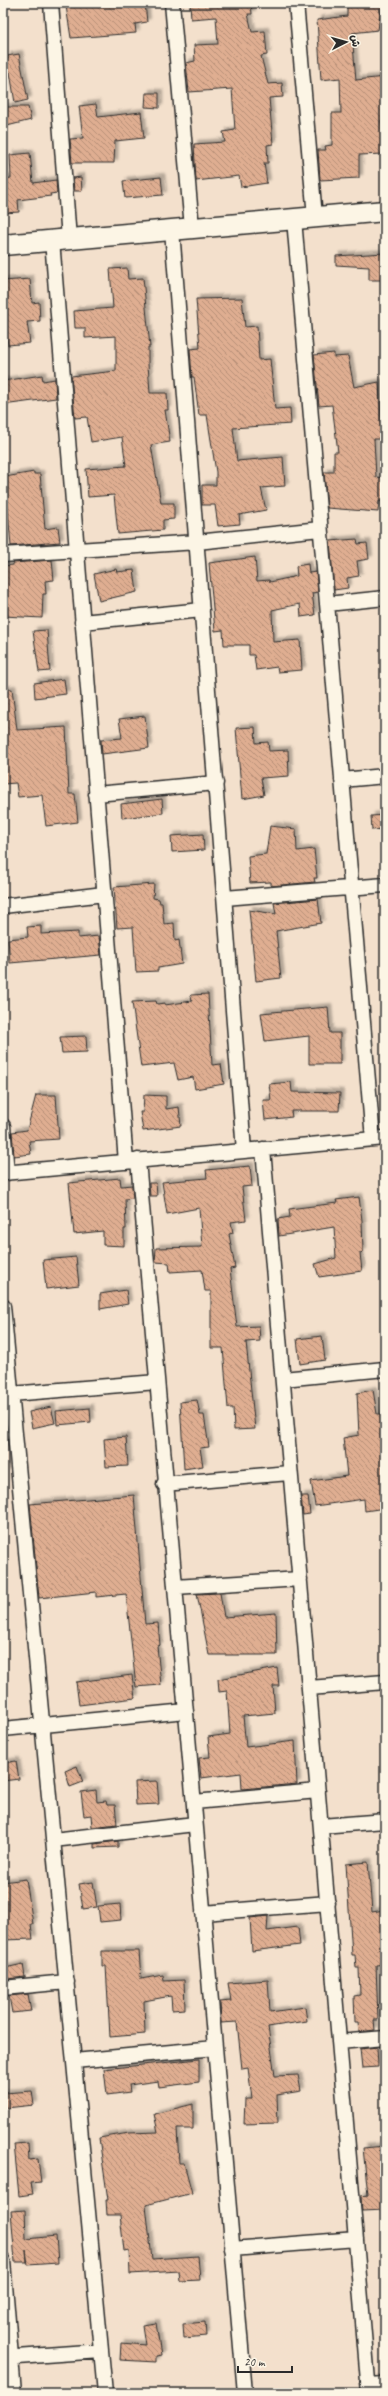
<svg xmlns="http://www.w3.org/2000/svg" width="388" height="2396" font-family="Caveat,'Playpen Sans Arabic',sans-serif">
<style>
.building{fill:url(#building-back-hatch);stroke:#2b2b2b;filter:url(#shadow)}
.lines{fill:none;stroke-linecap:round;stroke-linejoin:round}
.street-casing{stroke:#2b2b2b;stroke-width:17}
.secondary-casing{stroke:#2b2b2b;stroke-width:23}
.street{stroke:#fcf5e5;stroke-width:14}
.secondary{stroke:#fcf5e5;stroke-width:20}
</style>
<defs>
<pattern id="building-back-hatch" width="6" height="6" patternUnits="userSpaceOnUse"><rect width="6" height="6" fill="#dfae91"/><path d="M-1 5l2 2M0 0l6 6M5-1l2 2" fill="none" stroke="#b58e77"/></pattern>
<filter id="shadow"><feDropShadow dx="3.5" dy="-3.5" stdDeviation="1" flood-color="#0004"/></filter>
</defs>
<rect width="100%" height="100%" fill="#f3e0cc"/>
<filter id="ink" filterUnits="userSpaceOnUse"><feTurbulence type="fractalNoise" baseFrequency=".025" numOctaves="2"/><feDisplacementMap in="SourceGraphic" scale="8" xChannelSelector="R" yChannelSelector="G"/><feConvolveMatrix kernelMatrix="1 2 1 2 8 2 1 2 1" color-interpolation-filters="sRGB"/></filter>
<g filter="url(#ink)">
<!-- building -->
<path class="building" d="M86 3H145L147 22 135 24 136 33 71 38 66 6Z
M190 3H251L252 14H248L252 32 265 31 267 55 261 56 268 84 282 83 283 97 269 98 273 144 267 145 268 163H264L267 183 241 187 239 176 196 181 194 144 225 142 223 132 235 130 232 89 189 92 186 63 195 61 194 45 218 44 216 17 191 19Z
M347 3H382L378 30 352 33 356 80 385 77V120H381L384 154 359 155V178L320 180 318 150H326L325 146 332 145V113H341L340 78 321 80 317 20 347 16Z
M19 54 28 100 15 103 10 72 3 74V60L8 59 7 56Z
M146 93H159V108L145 107Z
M96 104 98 117 141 112 144 138 115 141 114 163H72L70 139 83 138 79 106Z
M3 107H28L31 120 3 127Z
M30 153 33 183 56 180 57 193 50 194 51 196 18 200 19 212 4 213 3 179 11 178 10 155Z
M81 177 82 191H74L73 178Z
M161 177 163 195 125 198 123 181Z
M385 253V280H369V267L336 265V256Z
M127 268 128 279 143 278 150 347H148V364L150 393H167L168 410H165L170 442 151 445 161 503H174V519L163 520V530L118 534 114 495 88 497 86 469 126 466 122 437 91 442 87 417 75 418 71 376 116 371V336L85 338V328H75L74 311 113 308 110 269Z
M30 279 32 303 39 302 40 321 27 322 30 343 8 345 6 332H3V281Z
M242 298 245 327 257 326 259 360 270 359 275 409 290 408 291 424 233 428 237 461 283 457 285 486 261 488 266 510 239 515 240 524 218 526 215 505H202V485H216V472L207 415H199L194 377H192L190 349 200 348 196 299Z
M334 353V357L348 356 354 387 379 382 382 439H374L376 477 385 478V502L379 501 378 512 327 508 324 472H334V452H338L332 405 319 406 314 355Z
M42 375 43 381 55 379 56 398 3 405V381Z
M34 472V474H40L45 529 58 527 60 542 11 546 5 477Z
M357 539 358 544 367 543 369 559 357 561 359 576 347 578 348 588 334 590 330 541Z
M255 557 257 581 269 580 270 582 297 576 296 566 308 564 309 573 316 572 318 592 312 593 315 615 301 617 300 604 272 610 273 642 300 640 302 670 278 672 277 667 256 670 254 655H249V645H224L223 630 215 631 209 563Z
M52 560 54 580 45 581 46 594H43L42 618 3 616V566L13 565V563Z
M116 569 117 572 134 570 137 592 99 601 94 574Z
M47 630 50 671 39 672 33 631Z
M64 679 66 694 35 698 34 683Z
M12 689 17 730 66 727 69 794H75L78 822 46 826 42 795 18 797 16 783 3 784V690Z
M145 716 149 748 102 754 101 740 122 738 119 719Z
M255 727 256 743 268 742 269 751 288 750 289 776 261 778 264 795 242 799 236 728Z
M162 799 163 813 122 818 121 804Z
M385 815V829L372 830 371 816Z
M270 826 296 829 297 851 314 849 317 878H314L315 882 271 886V882L250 883 248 856 266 854Z
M203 834 204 850 172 852 171 836Z
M154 884 153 898 159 899 160 903H162L164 924 174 923 175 941 179 940 182 964 158 968V971L136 972 133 927 117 928 114 887Z
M318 899 321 923 276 931 281 978 256 981 249 910 276 914 274 903Z
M41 926V934L78 932V938L99 936 101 955 10 963 8 939 28 937 27 927Z
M208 994 212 1065 221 1064 224 1084 195 1089 193 1077 178 1080 174 1063 141 1067 132 1002 156 1001 157 1004 165 1003V1005L192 1001 191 995Z
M328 1007 330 1033H340V1064H309V1036L265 1041 261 1013Z
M86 1036 87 1052 62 1053 60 1037Z
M291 1082 292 1092 340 1093 339 1111H291L292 1117 265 1120 263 1100H271L269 1084Z
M36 1095H56L59 1139 29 1141 31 1154 14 1156 12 1132 27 1130Z
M144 1095 166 1096V1109L179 1107 181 1126 143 1131 140 1112H143Z
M250 1166 252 1186 242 1187 246 1220 231 1222 233 1233 229 1234 235 1268 230 1269 237 1327 259 1326 260 1341 246 1342 255 1429 234 1430 233 1408H228L223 1348H211V1291H205L202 1270 170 1272 169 1263 155 1262 156 1248 202 1247 199 1208 167 1214 162 1182 207 1178 206 1170Z
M120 1178 121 1186 132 1185 133 1198 125 1199 126 1229H124V1246L103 1245V1231L74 1234 69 1183Z
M149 1183H156L157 1196H150Z
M359 1197 362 1220 363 1252 360 1253 362 1271 319 1277 315 1264 336 1258 334 1227 279 1236 278 1219 290 1217 289 1209 337 1203 336 1200Z
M76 1257 79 1285 46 1289 43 1260Z
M126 1290 128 1304 100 1309V1294Z
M322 1336 325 1360 300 1364 297 1339Z
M373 1390 377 1414H381L385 1461V1508L365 1511 364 1499 315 1506 311 1481 347 1476 343 1438 359 1435 357 1393Z
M197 1400 200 1415H204L209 1447 200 1448 203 1466 184 1469 180 1402Z
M51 1407 55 1423 32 1428 29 1412Z
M90 1408 91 1422 57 1425 56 1411Z
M126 1437 128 1466 106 1467 104 1439Z
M134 1495 145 1624 158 1623 160 1645 157 1646 161 1685 136 1687 126 1594 96 1597V1592L39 1598 30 1504Z
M301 1496H308L310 1514 303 1515Z
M220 1593 224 1617 276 1613 277 1655H209L197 1594Z
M277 1668 279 1686H273L275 1713 243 1716 246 1747 295 1741 297 1784 242 1789 241 1773 201 1778 199 1758 210 1757 208 1737 230 1734 227 1691 219 1692 218 1679Z
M132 1675 135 1698 79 1705 76 1682Z
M16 1761 19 1779 3 1781V1763Z
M77 1766 83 1782 70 1787 65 1771Z
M157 1781 159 1804 136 1805 135 1782Z
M96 1790 97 1802 106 1801 107 1805H115L117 1824 92 1827 91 1815 84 1816 81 1792Z
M118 1841V1847L94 1848V1844Z
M368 1862 372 1912 384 1910 385 1964 376 1965 378 2020H374L375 2030 359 2032 358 2022H355L354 1996 360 1995 359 1968H356L355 1955H352L346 1864Z
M26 1879 33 1924H31L33 1939 3 1940V1882Z
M93 1882 97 1907 83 1909 79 1884Z
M120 1904 121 1920 100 1922 98 1906Z
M268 1916 267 1931 298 1927 300 1945 252 1951 250 1918Z
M102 1951H139L141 1979 163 1975 164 1981 184 1980 185 2009 172 2010 171 1996 144 2001 145 2034 110 2037 106 1966H102Z
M23 1964 25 1977 7 1979 5 1968Z
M268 1980 270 2012 305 2007 307 2021 268 2027 275 2076 298 2075 301 2091 277 2095 278 2123 244 2124 245 2099H252L248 2068 242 2069 237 2022 221 2023 220 2002 231 2001 228 1983Z
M28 1994 31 2011 12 2013 9 1996Z
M377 2047 378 2067 362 2068 360 2049Z
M199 2059V2082L159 2087 158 2081 129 2085 130 2092 107 2095 104 2069Z
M32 2091 34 2105 6 2108 4 2093Z
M193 2104V2129H177L179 2163H184L192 2193 146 2205 152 2259 198 2256 200 2280 180 2281 179 2271 130 2274 129 2250 124 2251 120 2215H107L106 2200H108L99 2138 129 2133 158 2132 154 2114Z
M28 2143 29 2160 38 2159 41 2182 31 2183 33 2194 19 2196 14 2144Z
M385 2146V2210L362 2211 361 2196 368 2195 363 2148Z
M25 2210 26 2239 56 2236 58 2263 28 2265 26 2250 27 2262H15L11 2211Z
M205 2322 206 2336 184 2338 183 2324Z
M156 2323 161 2355 156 2356V2362L120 2360 121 2343 145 2345 142 2325Z"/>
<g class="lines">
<defs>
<path id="street" d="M51 3 69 239
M172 3 192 228
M296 3 315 217
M294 219 373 1139
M172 230 244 1151
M52 240 126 1162
M3 555 197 542 320 529
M327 604 385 598
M82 622 202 610
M342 780 385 776
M96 794 216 783
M225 898 385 885
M3 906 104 894
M3 1126 7 1173
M263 1149 369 2393
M138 1160 245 2393
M3 1173 385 1138
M3 1306 105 2393
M283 1379 385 1369
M11 1394 157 1382
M164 1484 289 1473
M175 1587 300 1579
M309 1688 385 1682
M3 1729 186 1711
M194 1802 318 1791
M321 1826 385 1821
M53 1840 195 1824
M203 1913 328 1903
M3 1988 67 1982
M339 2042 385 2038
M74 2061 215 2048
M232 2249 356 2239
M3 2261 14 2393
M3 2358 101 2351
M369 2385 385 2384"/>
<path id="secondary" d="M3 245 385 211"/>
</defs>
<!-- street casing -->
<use href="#street" class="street-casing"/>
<!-- secondary casing -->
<use href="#secondary" class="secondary-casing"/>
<!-- street -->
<use href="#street" class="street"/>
<!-- secondary -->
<use href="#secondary" class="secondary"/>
</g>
</g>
<!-- margin -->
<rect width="388" height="2396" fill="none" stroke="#fcf5e5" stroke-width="16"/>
<rect x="8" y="8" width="372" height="2380" fill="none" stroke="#2b2b2b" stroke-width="1.5" filter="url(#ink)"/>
<!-- north arrow -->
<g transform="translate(346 42) rotate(84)" stroke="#fcf5e5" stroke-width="3" paint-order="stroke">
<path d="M0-3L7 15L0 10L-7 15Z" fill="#2b2b2b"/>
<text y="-6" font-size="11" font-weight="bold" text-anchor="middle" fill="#2b2b2b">ش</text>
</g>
<!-- scale -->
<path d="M238 2366v6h54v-6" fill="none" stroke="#2b2b2b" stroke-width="2"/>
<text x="244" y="2366" font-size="12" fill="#2b2b2b" stroke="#fcf5e5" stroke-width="3" paint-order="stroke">20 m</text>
</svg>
